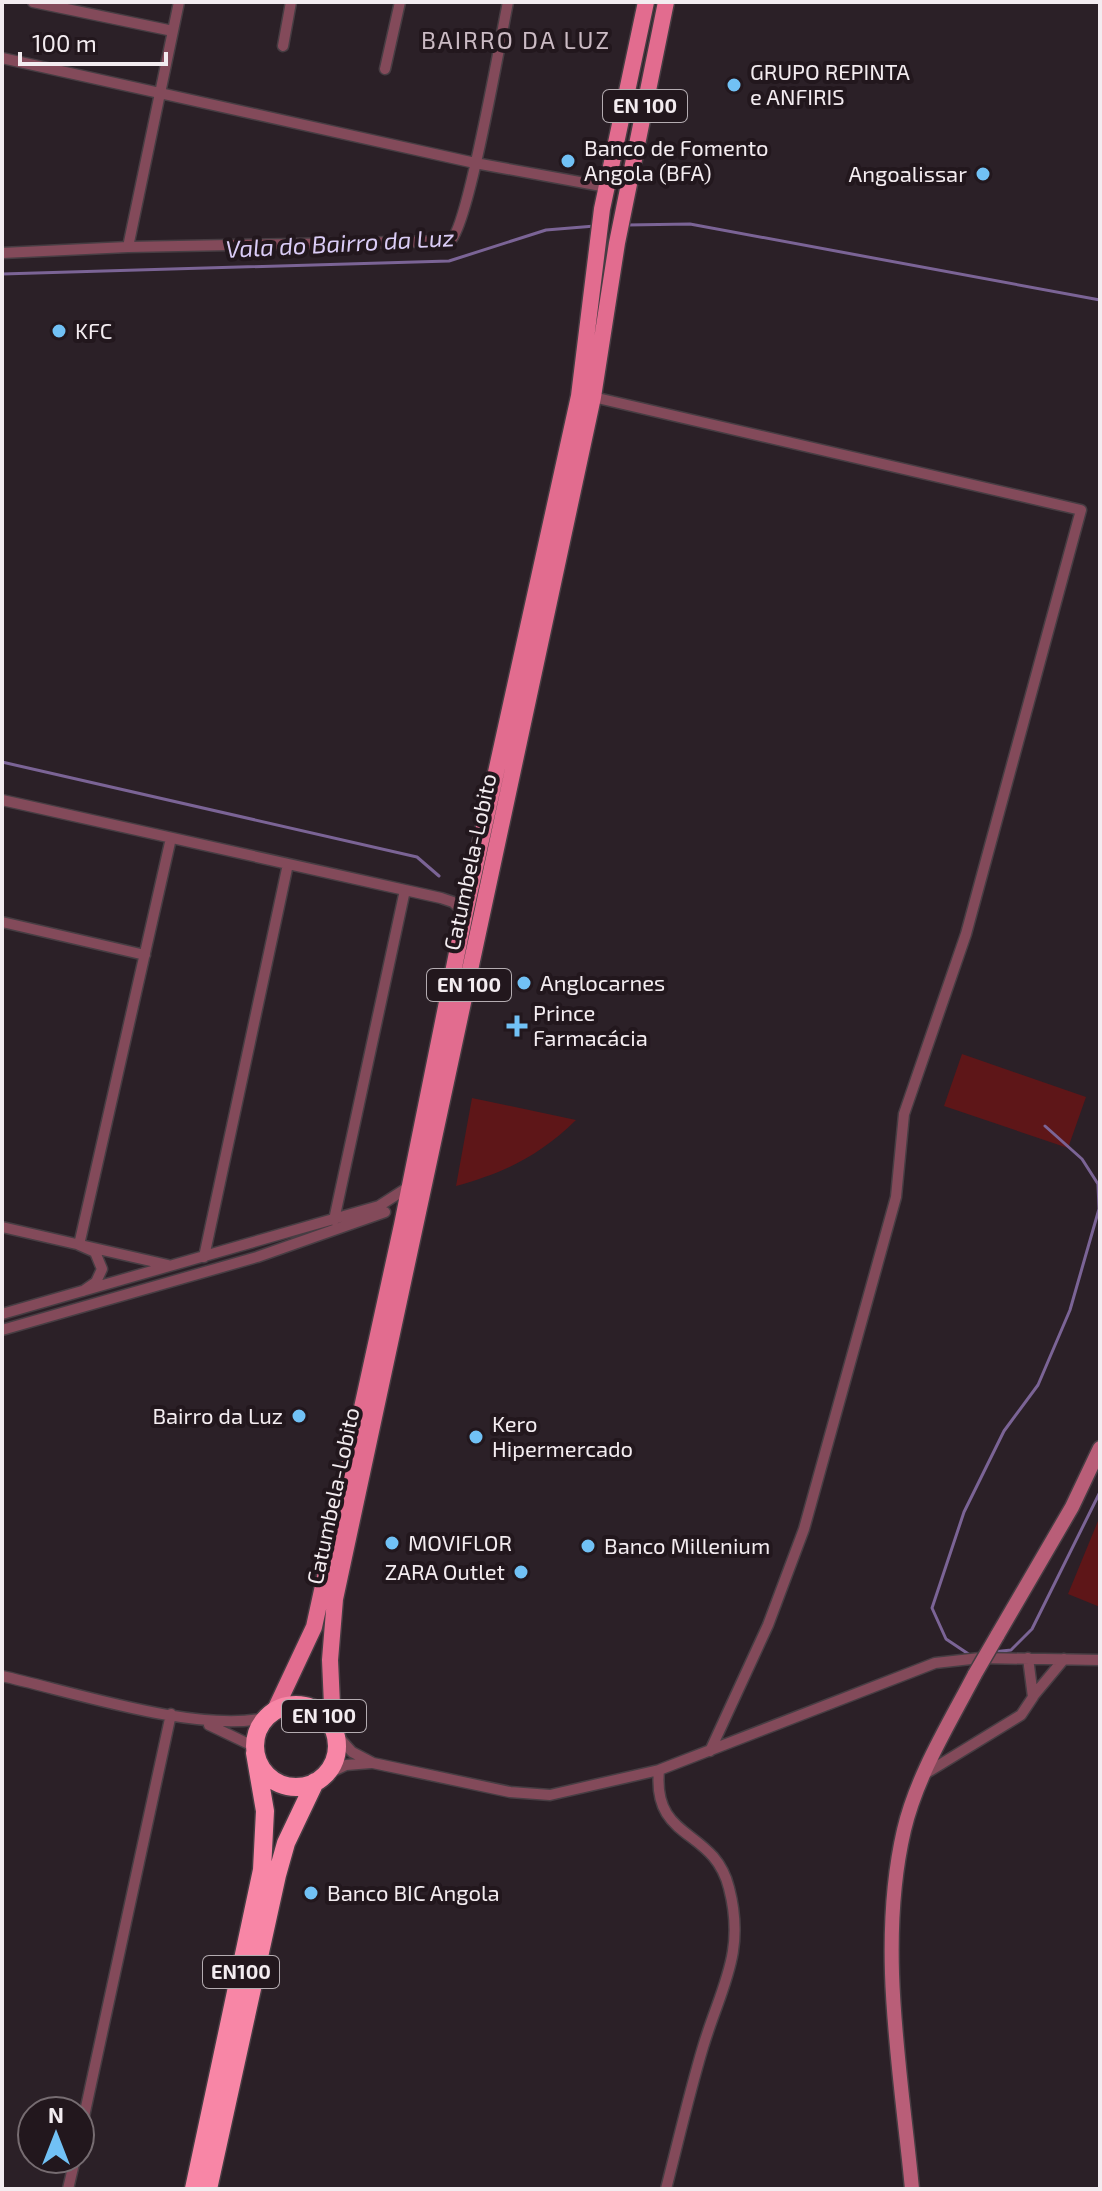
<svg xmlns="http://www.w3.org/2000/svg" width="1102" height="2191" font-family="'Exo 2',sans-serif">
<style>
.green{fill:#5e1618}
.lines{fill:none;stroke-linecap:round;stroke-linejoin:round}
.stream{stroke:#7b6496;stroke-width:3}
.street-casing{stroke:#473d43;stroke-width:13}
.secondary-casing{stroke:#473d43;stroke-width:17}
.primary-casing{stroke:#473d43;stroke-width:19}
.highway-casing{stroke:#473d43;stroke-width:21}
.street{stroke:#834a5a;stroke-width:10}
.secondary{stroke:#b95e78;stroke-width:14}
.primary{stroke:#e26c8f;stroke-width:16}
.highway{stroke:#f886a6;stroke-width:18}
.secondary-bridge-casing{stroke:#473d43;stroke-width:17;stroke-linecap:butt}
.secondary-bridge{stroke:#b95e78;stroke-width:14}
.poi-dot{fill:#71c1f5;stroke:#22171d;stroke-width:3}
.labels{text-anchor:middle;stroke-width:8;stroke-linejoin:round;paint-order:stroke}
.shield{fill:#22171d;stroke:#b4acb1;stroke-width:2}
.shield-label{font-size:20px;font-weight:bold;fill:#f3ecf0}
.poi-label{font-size:22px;fill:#f3ecf0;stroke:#22171d;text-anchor:start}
.street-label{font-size:22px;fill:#f3ecf0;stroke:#22171d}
.neighbourhood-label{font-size:24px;letter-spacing:2px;fill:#cbbbc4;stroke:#22171d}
.water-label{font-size:24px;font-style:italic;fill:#daccf6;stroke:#22171d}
</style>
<rect width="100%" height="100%" fill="#2b2027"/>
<!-- green -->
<path class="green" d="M962 1054 1086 1097 1068 1148 944 1106Z
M472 1098 576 1120C539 1156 506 1172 456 1186Z
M1098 1521 1100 1522V1607L1068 1594Z"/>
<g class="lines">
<!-- stream -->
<path class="stream" d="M627 225 690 224 1100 300
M2 274 449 261 546 230 595 226
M2 762 417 857 439 876
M993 1652 1011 1650 1032 1629 1100 1492
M970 1655 946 1639 932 1608 964 1512 1004 1431 1038 1385 1070 1310 1099 1209 1098 1184 1082 1159 1045 1126"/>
<defs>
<path id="street" d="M33 2 173 31
M283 46 291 2
M2 58 475 163 607 187
M385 69 400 2
M128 247 179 2
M2 253 128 247 450 241C468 229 501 36 508 2
M593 397 1081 510 966 934 904 1114 896 1197 804 1529 768 1625 710 1751
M2 800 441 898 453 902 465 913
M2 922 145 955
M334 1220 405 890
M2 1227 168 1265
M204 1257 288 864
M83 1291 96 1282 102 1269 95 1252 79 1245 171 838
M2 1314 379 1206 407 1188
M2 1330 257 1257 385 1212
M2 1676C73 1692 197 1733 265 1718
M1034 1695 1064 1659
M209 1725 253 1746
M335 1733 352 1752 373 1763 510 1792 550 1795 659 1770 935 1663 980 1658 1100 1660
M659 1770C652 1842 714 1827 729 1888 746 1953 721 1987 703 2047 689 2094 678 2142 666 2189
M325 1775 346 1765 371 1763
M923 1775 1021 1715 1033 1697 1028 1658
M80 2135 171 1714
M68 2189 75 2159"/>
<path id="secondary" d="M997 1636 1072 1507 1100 1448
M912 2189C901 2072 877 1946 904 1830 917 1775 949 1724 975 1674"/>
<path id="primary" d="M275 1710 314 1627 402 1225 465 913 579 396 602 209 646 2
M333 1727 330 1660 335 1599 593 397 617 243 666 2"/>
<path id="highway" d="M255 1746a41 41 0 1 1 82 0a41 41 0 1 1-82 0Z
M194 2189 262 1870 265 1811 255 1753
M208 2189 277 1875 286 1843 315 1782"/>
</defs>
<!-- street casing -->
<use href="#street" class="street-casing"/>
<!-- secondary casing -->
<use href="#secondary" class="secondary-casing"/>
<!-- primary casing -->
<use href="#primary" class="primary-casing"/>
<!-- highway casing -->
<use href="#highway" class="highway-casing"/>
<!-- street -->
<use href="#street" class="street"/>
<!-- secondary -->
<use href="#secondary" class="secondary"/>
<!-- primary -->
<use href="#primary" class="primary"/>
<!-- highway -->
<use href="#highway" class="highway"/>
<defs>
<path id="secondary-bridge" d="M975 1674 997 1636"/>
</defs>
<!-- secondary-bridge casing -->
<use href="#secondary-bridge" class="secondary-bridge-casing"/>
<!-- secondary-bridge -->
<use href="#secondary-bridge" class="secondary-bridge"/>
</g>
<!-- markers -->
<g class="poi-dot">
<circle cx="734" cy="85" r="8"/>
<circle cx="568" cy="161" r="8"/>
<circle cx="983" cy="174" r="8"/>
<circle cx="59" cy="331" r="8"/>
<circle cx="524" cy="983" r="8"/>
<path d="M513 1014h8v8h8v8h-8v8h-8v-8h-8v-8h8z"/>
<circle cx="299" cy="1416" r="8"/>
<circle cx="476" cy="1437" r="8"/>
<circle cx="392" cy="1543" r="8"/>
<circle cx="588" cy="1546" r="8"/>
<circle cx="521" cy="1572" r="8"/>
<circle cx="311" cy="1893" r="8"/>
</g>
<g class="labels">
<!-- shield labels -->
<g class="shield">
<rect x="603" y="90" width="84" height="32" rx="6"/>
<rect x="427" y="969" width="84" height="32" rx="6"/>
<rect x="282" y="1700" width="84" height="32" rx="6"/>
<rect x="203" y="1956" width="76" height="32" rx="6"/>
</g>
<g class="shield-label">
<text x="645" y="113">EN 100</text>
<text x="469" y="992">EN 100</text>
<text x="324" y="1723">EN 100</text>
<text x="241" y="1979">EN100</text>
</g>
<!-- poi labels -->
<g class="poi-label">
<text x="750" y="80">GRUPO REPINTA<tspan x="750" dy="25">e ANFIRIS</tspan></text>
<text x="584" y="156">Banco de Fomento<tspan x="584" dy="25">Angola (BFA)</tspan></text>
<text x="967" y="182" text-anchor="end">Angoalissar</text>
<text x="75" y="339">KFC</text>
<text x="540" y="991">Anglocarnes</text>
<text x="533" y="1021">Prince<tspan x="533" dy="25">Farmacácia</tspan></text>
<text x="283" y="1424" text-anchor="end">Bairro da Luz</text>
<text x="492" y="1432">Kero<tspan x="492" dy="25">Hipermercado</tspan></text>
<text x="408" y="1551">MOVIFLOR</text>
<text x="604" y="1554">Banco Millenium</text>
<text x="505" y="1580" text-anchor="end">ZARA Outlet</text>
<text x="327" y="1901">Banco BIC Angola</text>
</g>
<!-- street labels -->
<g class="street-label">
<text transform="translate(470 862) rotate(-78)" y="8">Catumbela-Lobito</text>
<text transform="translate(333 1496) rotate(-78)" y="8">Catumbela-Lobito</text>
</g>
<!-- neighbourhood labels -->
<g class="neighbourhood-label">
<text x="516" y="49">BAIRRO DA LUZ</text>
</g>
<!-- water labels -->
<g class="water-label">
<text transform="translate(340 244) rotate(-3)" y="8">Vala do Bairro da Luz</text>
</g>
</g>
<!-- border -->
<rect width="1102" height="2191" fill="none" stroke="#f3ecf0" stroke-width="8"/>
<!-- north arrow -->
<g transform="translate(56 2135)"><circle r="38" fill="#22171d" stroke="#766c71" stroke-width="2"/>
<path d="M0-6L14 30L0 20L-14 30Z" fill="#71c1f5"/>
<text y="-12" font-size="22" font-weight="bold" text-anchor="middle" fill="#f3ecf0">N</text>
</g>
<!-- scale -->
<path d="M20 52v12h146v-12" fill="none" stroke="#f3ecf0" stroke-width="4"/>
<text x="32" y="52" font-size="24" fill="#f3ecf0" stroke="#22171d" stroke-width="6" paint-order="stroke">100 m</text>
</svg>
